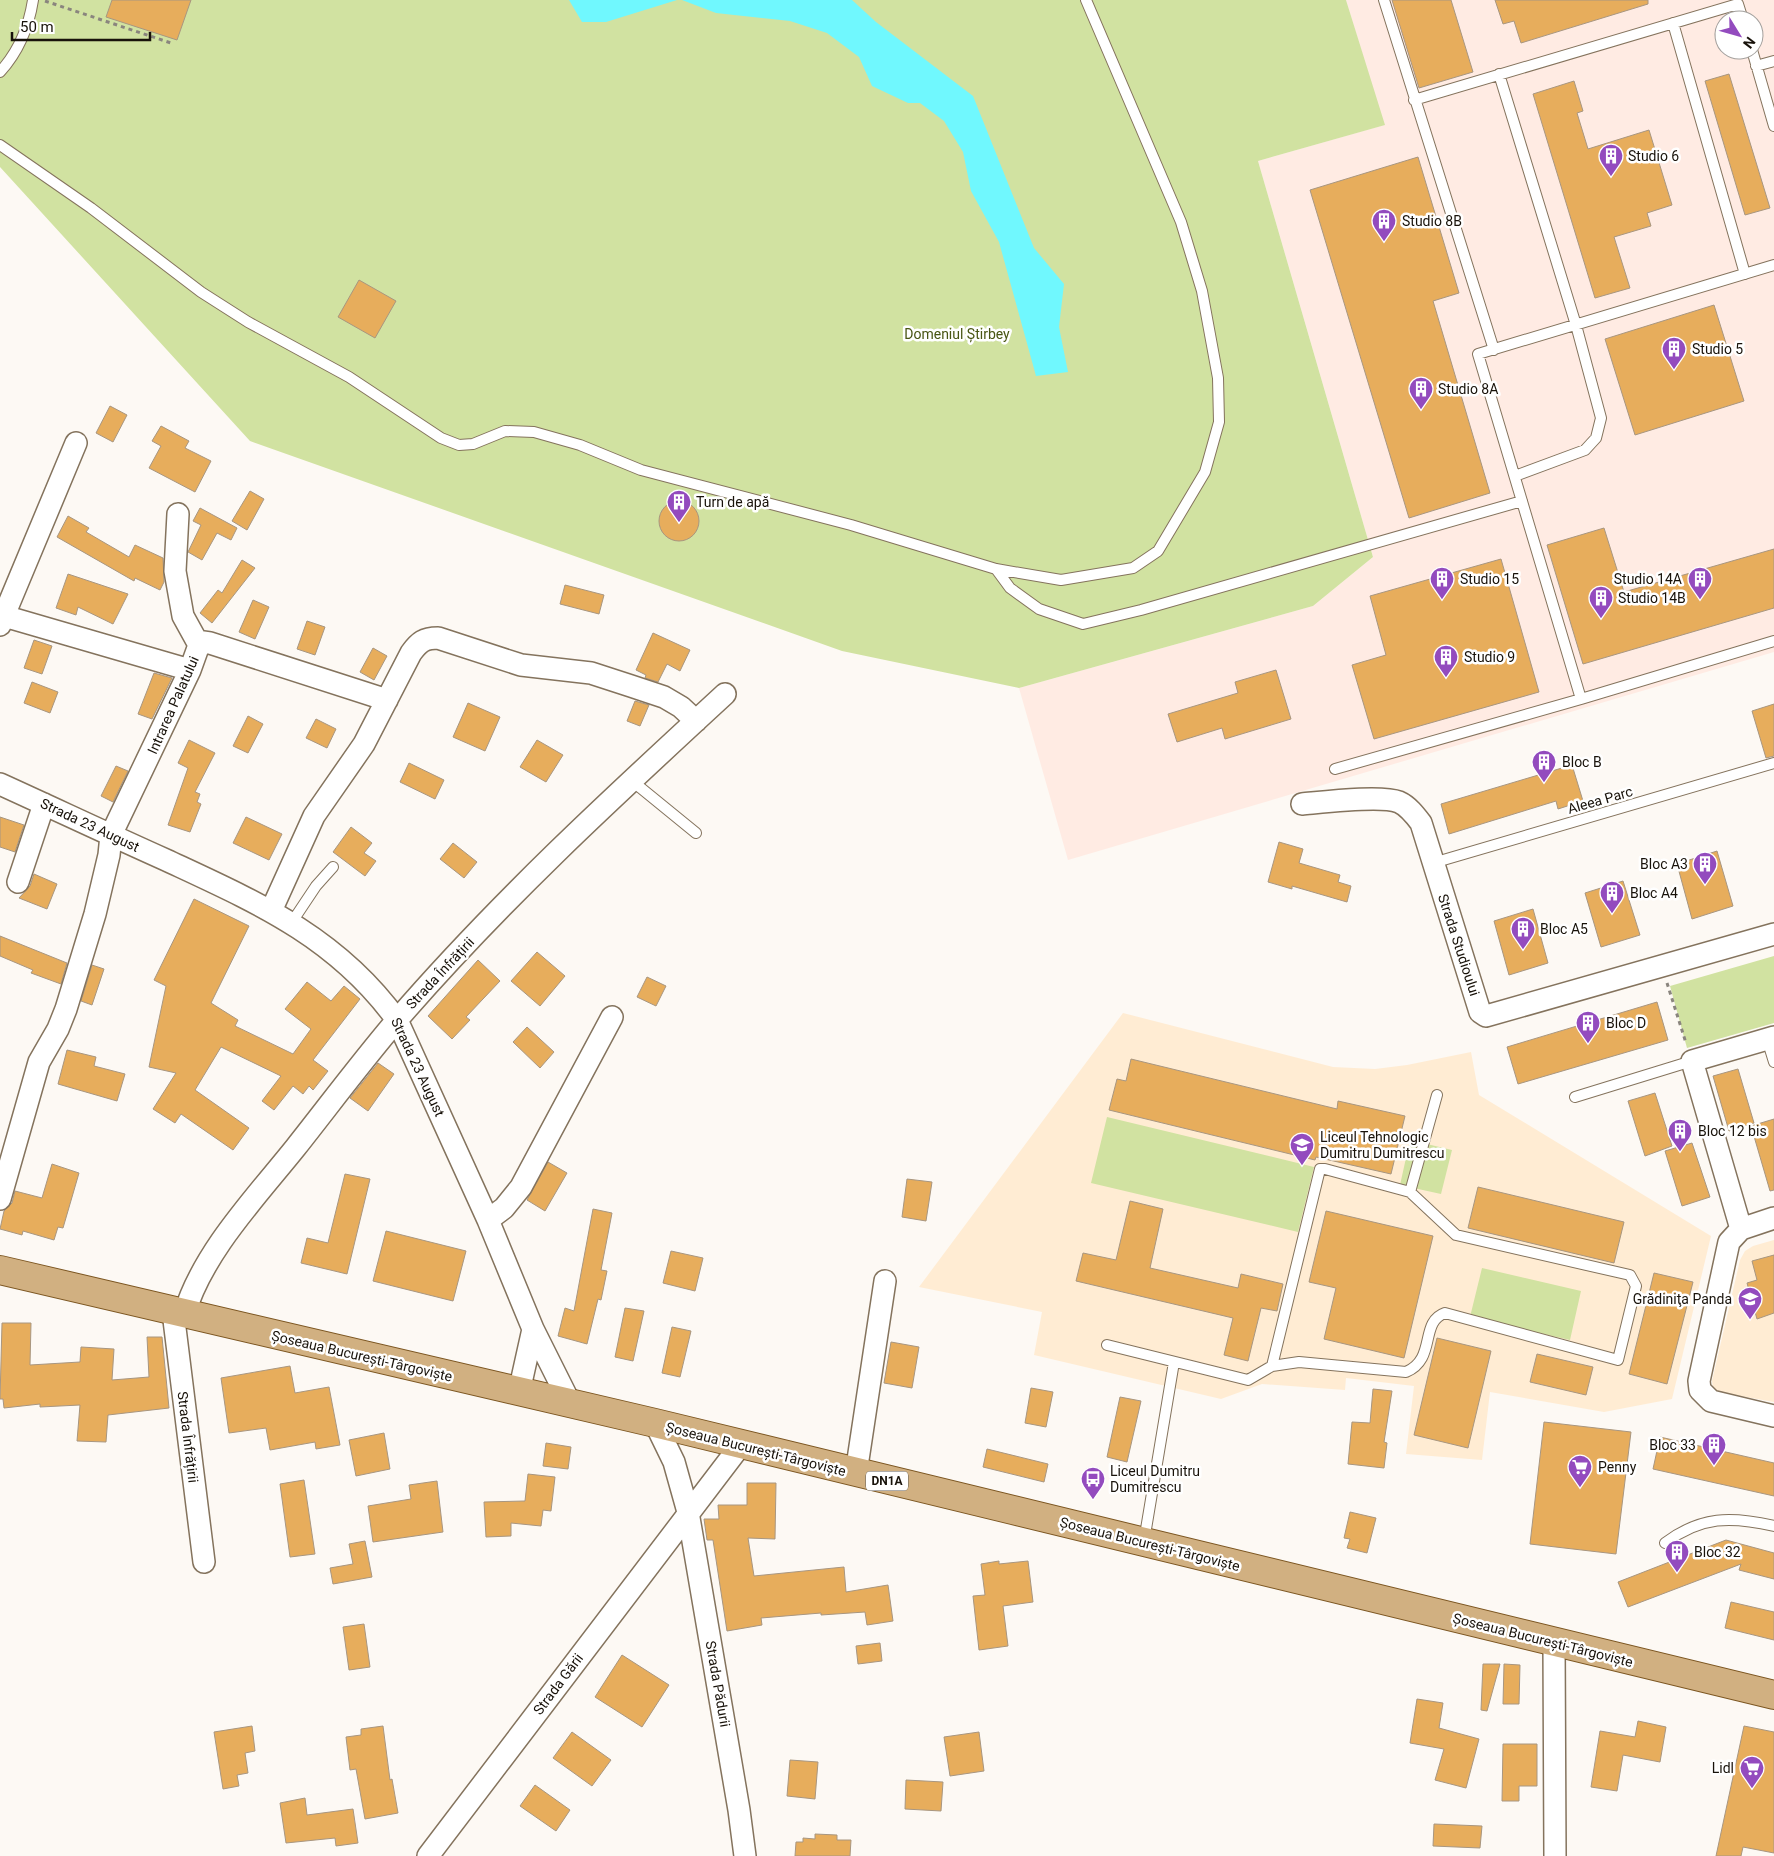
<svg xmlns="http://www.w3.org/2000/svg" width="1774" height="1856" font-family="Roboto,sans-serif">
<style>
.built{fill:#ffecd3}
.industrial{fill:#ffebe3;fill-rule:evenodd}
.green{fill:#d1e2a1}
.water{fill:#70f8fe}
.building{fill:#e7ad5c;stroke:#a89680}
.lines{fill:none;stroke-linecap:round;stroke-linejoin:round}
.lane-casing{stroke:#84735d;stroke-width:12}
.street-casing{stroke:#84735d;stroke-width:24}
.primary-casing{stroke:#7c5621;stroke-width:30}
.path{stroke:#8a857e;stroke-width:3;stroke-dasharray:4 4;stroke-linecap:butt}
.lane{stroke:#fff;stroke-width:10}
.street{stroke:#fff;stroke-width:21}
.primary{stroke:#d1b081;stroke-width:28}
.labels{text-anchor:middle;stroke-width:5;stroke-linejoin:round;paint-order:stroke}
.shield{fill:#fff;stroke:#5d5954;stroke-width:1}
.shield-label{font-size:12px;font-weight:bold;fill:#18120a}
.poi-label{font-size:14px;fill:#18120a;stroke:#fff;text-anchor:start}
.park-label{font-size:14px;fill:#485513;stroke:#fff}
.street-label{font-size:14px;fill:#18120a;stroke:#fff}
</style>
<rect width="100%" height="100%" fill="#fdf9f4"/>
<!-- built -->
<path class="built" d="M1123 1013 1333 1067 1375 1069 1407 1065 1471 1052 1479 1095 1711 1236 1672 1399 1604 1412 1490 1392 1482 1460 1406 1454 1414 1386 1346 1378 1345 1390 1262 1384 1221 1399 1034 1355 1042 1312 919 1287Z
M1774 1240V1402L1718 1392 1713 1387 1712 1381 1740 1260 1745 1251 1753 1246Z"/>
<!-- industrial -->
<path class="industrial" d="M1346 0H1774V652L1068 860 1019 688 1313 606 1373 557 1258 161 1384 125ZM1724 20H1754V50H1724Z"/>
<!-- green -->
<path class="green" d="M0 0H1346L1385 125 1258 161 1373 557 1313 606 1019 688 842 651 250 441 0 167Z
M1774 956V1023L1687 1048 1670 986Z
M1107 1117 1314 1167 1298 1232 1091 1183Z
M1410 1140 1452 1150 1441 1194 1400 1185Z
M1482 1268 1581 1291 1570 1340 1470 1317Z"/>
<!-- water -->
<path class="water" d="M569 0H677L606 22H582Z
M682 0H852L876 22 973 96 1034 248 1064 284 1059 327 1068 372 1036 376 999 242 971 191 963 152 944 121 920 103H908L872 86 859 57 827 33 790 21 716 13Z"/>
<!-- building -->
<path class="building" d="M112 0H191L177 40 106 17Z
M1392 0H1451L1473 72 1419 88Z
M1495 0H1648V4L1521 43 1514 21 1503 24Z
M1729 74 1770 208 1745 215 1705 81Z
M1574 81 1583 111 1577 113 1588 149 1649 130 1672 205 1647 213 1651 226 1614 237 1630 288 1595 298 1533 94Z
M1418 157 1459 293 1433 301 1490 493 1409 518 1310 190Z
M359 280 396 301 375 338 338 317Z
M1714 305 1744 401 1635 435 1605 339Z
M110 406 127 415 113 442 96 433Z
M161 426 189 441 185 448 211 461 195 492 149 468 161 446 152 441Z
M250 491 264 499 247 530 232 521Z
M659 521a20 20 0 1 1 40 0a20 20 0 1 1-40 0Z
M200 508 237 528 231 540 217 533 202 560 188 552 201 525 193 521Z
M68 516 89 528 86 532 129 557 135 545 163 558 164 582 160 590 135 578 134 581 57 537Z
M1604 528 1624 592 1774 549V608L1583 664 1547 545Z
M1501 559 1539 692 1374 739 1352 665 1386 655 1370 596Z
M242 560 255 568 212 623 200 613 218 590 222 593Z
M68 574 128 594 113 624 78 607 76 615 56 608Z
M565 585 604 595 599 614 560 604Z
M253 600 269 607 255 639 239 632Z
M307 621 325 627 315 655 297 649Z
M653 633 690 650 680 671 667 664 658 682 645 678 646 675 636 670Z
M34 640 52 646 42 674 24 668Z
M373 648 387 656 374 680 360 672Z
M1276 670 1291 719 1225 739 1222 728 1177 742 1168 714 1238 693 1235 682Z
M154 673 172 678 152 719 138 714Z
M32 682 58 692 50 713 24 703Z
M635 701 649 705 640 726 627 721Z
M468 703 500 717 485 751 453 737Z
M1774 704V756L1766 758 1752 711Z
M248 716 263 724 248 753 233 746Z
M316 719 336 729 327 748 306 738Z
M189 740 215 753 195 792 200 794 197 802 201 804 190 832 168 825 188 768 178 763Z
M537 740 563 755 546 782 520 767Z
M409 763 444 780 435 799 400 782Z
M1572 765 1583 801 1558 809 1556 801 1449 834 1441 804Z
M116 766 128 771 113 802 101 796Z
M0 817 24 825 15 852 0 847Z
M246 817 282 834 269 860 233 843Z
M351 827 372 843 364 853 376 861 365 876 333 852Z
M1279 842 1303 849 1299 863 1340 875 1338 882 1351 886 1347 902 1292 886V889L1268 882Z
M453 843 477 862 464 878 440 859Z
M1717 851 1733 906 1692 919 1677 864Z
M34 874 57 884 47 909 19 898 30 886Z
M1623 881 1640 935 1601 947 1585 893Z
M194 899 249 926 211 1003 238 1020 235 1026 293 1054 311 1029 285 1009 307 982 331 1001 344 986 360 999 313 1060 328 1071 313 1090 309 1086 303 1094 293 1086 274 1110 262 1101 281 1076 221 1047 195 1090 249 1128 233 1150 181 1114 175 1123 153 1109 176 1073 149 1067 166 986 154 980Z
M1533 909 1548 963 1509 975 1494 921Z
M0 936 67 963 61 984 31 973 33 970 0 956Z
M537 952 565 976 540 1006 511 981Z
M478 960 500 981 466 1017 470 1020 452 1039 428 1016Z
M92 965 104 969 92 1005 81 1001Z
M647 977 666 986 656 1006 637 997Z
M1657 1002 1668 1040 1518 1084 1507 1047Z
M527 1027 554 1052 540 1068 513 1042Z
M67 1050 96 1057 94 1066 125 1074 117 1101 58 1084Z
M1131 1059 1337 1109 1338 1101 1405 1116 1391 1174 1316 1157 1315 1160 1109 1110 1117 1079 1126 1081Z
M378 1063 394 1074 368 1111 350 1098Z
M1738 1069 1754 1123 1729 1131 1713 1076Z
M1655 1093 1672 1146 1645 1156 1628 1101Z
M1774 1119V1190L1770 1191 1751 1126Z
M1692 1143 1710 1197 1682 1206 1665 1151Z
M548 1162 567 1173 545 1211 527 1200Z
M52 1164 79 1173 63 1228 58 1227 54 1240 23 1231 22 1235 0 1229 4 1211 12 1203 15 1191 42 1198Z
M345 1174 370 1179 347 1274 301 1263 307 1238 328 1243Z
M907 1179 932 1182 926 1221 902 1217Z
M1478 1187 1624 1222 1614 1263 1468 1228Z
M1130 1201 1163 1209 1150 1268 1238 1288 1241 1274 1283 1284 1277 1311 1261 1308 1248 1361 1224 1355 1233 1318 1076 1281 1083 1253 1116 1260Z
M593 1209 612 1213 601 1270 607 1271 601 1300 598 1299 587 1344 558 1336 565 1308 574 1311Z
M1326 1211 1433 1236 1404 1358 1324 1339 1336 1288 1309 1282Z
M386 1231 466 1251 453 1301 373 1281Z
M671 1251 703 1258 695 1291 663 1283Z
M1774 1255V1313L1757 1319 1747 1283 1757 1280 1752 1261Z
M1654 1273 1693 1282 1667 1384 1629 1374Z
M625 1308 644 1311 633 1361 615 1357Z
M2 1323H31L30 1365 80 1362 81 1347 114 1349 112 1380 149 1377 147 1337H162L169 1408 108 1415 106 1442 77 1441 80 1405 40 1407V1404L4 1408 3 1399H0Z
M672 1327 691 1331 680 1377 662 1373Z
M1437 1338 1491 1351 1468 1448 1414 1435Z
M891 1342 919 1347 912 1388 884 1383Z
M1537 1354 1593 1367 1586 1395 1530 1382Z
M290 1366 295 1393 329 1387 340 1445 316 1449 315 1442 270 1450 266 1428 229 1433 221 1378Z
M1031 1388 1053 1392 1046 1427 1025 1423Z
M1373 1389 1392 1391 1384 1442 1387 1443 1384 1468 1348 1464 1352 1422 1370 1423Z
M1120 1397 1141 1401 1127 1462 1107 1457Z
M1544 1422 1631 1432 1616 1554 1530 1544Z
M384 1433 390 1469 356 1476 349 1440Z
M1660 1437 1774 1463V1496L1653 1469Z
M546 1443 571 1447 568 1469 543 1466Z
M987 1449 1048 1464 1044 1482 983 1467Z
M528 1474 555 1477 551 1511 543 1510 541 1526 511 1523V1536L486 1537 484 1502 525 1501Z
M304 1480 315 1554 290 1557 280 1484Z
M437 1481 443 1532 373 1542 368 1506 411 1499 409 1485Z
M747 1483H776L775 1539 748 1538 754 1576 844 1567 846 1592 888 1585 893 1621 867 1625 865 1612 821 1615V1613L761 1618 762 1625 727 1631 713 1540H707L704 1519H719L718 1505H747Z
M1350 1512 1376 1518 1367 1553 1347 1548 1350 1539 1344 1538Z
M1726 1540 1774 1553V1579L1739 1570 1741 1564 1628 1607 1618 1582Z
M365 1541 372 1577 333 1584 330 1568 353 1564 349 1544Z
M999 1561V1564L1028 1561 1033 1602 1003 1606 1008 1646 979 1650 973 1596 985 1595 981 1564Z
M1731 1602 1774 1612V1640L1725 1628Z
M364 1624 370 1667 349 1670 343 1627Z
M880 1643 882 1661 858 1664 856 1646Z
M622 1655 669 1685 642 1727 595 1697Z
M1483 1664H1500L1487 1711 1481 1710Z
M1504 1664 1520 1665 1519 1704H1503Z
M1417 1699 1443 1703 1439 1728 1479 1739 1466 1788 1435 1780 1444 1749 1410 1743Z
M1638 1721 1666 1727 1660 1762 1623 1755 1617 1791 1591 1787 1600 1731 1635 1737Z
M252 1726 255 1751 245 1753 248 1773 237 1775 239 1786 223 1789 214 1732Z
M383 1726 390 1780 392 1779 398 1813 365 1819 356 1769 350 1770 346 1737 361 1735V1729Z
M1744 1726 1774 1732V1853L1743 1847 1741 1856H1716Z
M572 1732 611 1760 592 1786 553 1758Z
M979 1732 984 1771 950 1776 944 1737Z
M1503 1744H1537V1786H1519V1801H1502Z
M790 1760 818 1762 815 1799 787 1796Z
M906 1780 943 1782 941 1811 905 1809Z
M535 1785 570 1810 556 1831 520 1806Z
M305 1798 307 1815 353 1809 358 1843 336 1846 335 1838 286 1843 280 1803Z
M1434 1824 1482 1826 1480 1848 1433 1846Z
M815 1834 837 1835V1840H851L850 1856H795L796 1842H803V1838L815 1839Z"/>
<g class="lines">
<defs>
<path id="lane" d="M1384 0 1494 350
M1673 23 1745 274
M1752 50 1774 126
M1756 66 1774 61
M0 72C18 52 29 26 33 0
M1499 74 1576 325 1601 418 1596 438 1585 450 1515 476
M1414 100 1738 4 1743 20
M0 145 91 208 201 292 248 322 349 377 441 438 459 445 473 444 505 431 534 432 580 445 641 470 851 525 996 569 1061 580 1133 568 1158 551 1205 472 1219 422 1218 378 1202 291 1181 222 1086 0
M1774 265 1478 354 1581 699 1774 641
M996 569 1010 588 1039 609 1083 624 1141 610 1522 501
M1335 769 1581 699
M631 780 696 833
M1433 863 1774 763
M292 922 316 886 333 867
M1767 1039 1774 1062
M1575 1097 1692 1061
M1410 1192 1437 1095
M1107 1345 1248 1380 1272 1366 1299 1362 1406 1372C1437 1359 1419 1322 1445 1313L1618 1360 1636 1286 1630 1275 1456 1235 1410 1192 1325 1169H1320L1272 1366
M1144 1541 1174 1362
M1665 1543C1701 1516 1731 1516 1774 1526"/>
<path id="street" d="M178 514 175 571 183 616 199 645
M4 616 190 670
M0 625 76 443
M0 784C55 809 110 835 166 860 256 902 336 936 397 1020L488 1220 533 1329 570 1403
M1302 804C1324 802 1381 795 1399 802 1408 806 1415 815 1421 823L1480 1012 1486 1016 1774 934
M18 882 44 804
M271 911 314 816 364 744 411 653C419 642 424 638 438 638L521 665 591 673 631 686 664 697 681 707 696 721
M0 1199 39 1062 58 1029 66 1009 95 914 109 855 111 835 190 670 199 645 203 642 210 643 387 700
M1774 1218 1741 1229 1729 1242 1699 1381 1700 1390 1711 1401 1774 1416
M488 1220 504 1208 521 1187 612 1017
M1741 1229 1692 1061 1774 1037
M173 1312 204 1562
M184 1315C202 1253 256 1197 296 1147 330 1104 362 1061 397 1020 498 903 612 798 725 694
M519 1392 533 1329
M655 1423 674 1462 688 1512 739 1810 745 1856
M856 1473 885 1281
M1554 1643 1555 1856
M428 1856 740 1446"/>
<path id="primary" d="M0 1270 655 1423 1774 1695"/>
</defs>
<!-- lane casing -->
<use href="#lane" class="lane-casing"/>
<!-- street casing -->
<use href="#street" class="street-casing"/>
<!-- primary casing -->
<use href="#primary" class="primary-casing"/>
<!-- path -->
<path class="path" d="M45 1 174 44
M1667 983 1686 1043"/>
<!-- lane -->
<use href="#lane" class="lane"/>
<!-- street -->
<use href="#street" class="street"/>
<!-- primary -->
<use href="#primary" class="primary"/>
</g>
<!-- icons -->
<defs>
<symbol id="building-pin" viewBox="-11 -11 22 30"><path d="M0 17L-7.5 6A9.5 9.5 0 1 1 7.5 6Z" fill="#934bbe" stroke="#fff"/><path d="M-4-6H4V6H1V3H-1V6H-4ZM-2.5-4.3h1.7v1.8h-1.7ZM.8-4.3h1.7v1.8H.8ZM-2.5-1h1.7V.8h-1.7ZM.8-1h1.7V.8H.8Z" fill="#fff"/></symbol>
<symbol id="school-pin" viewBox="-11 -11 22 30"><path d="M0 17L-7.5 6A9.5 9.5 0 1 1 7.5 6Z" fill="#934bbe" stroke="#fff"/><path d="M0-5L7-2L0 1L-7-2ZM-4 1L0 2.5L4 1V4Q0 6-4 4Z" fill="#fff"/></symbol>
<symbol id="supermarket-pin" viewBox="-11 -11 22 30"><path d="M0 17L-7.5 6A9.5 9.5 0 1 1 7.5 6Z" fill="#934bbe" stroke="#fff"/><path d="M-6-5.5h2.5l.6 2H6L4.5 2H-2.5L-4.4-4H-6ZM-1.5 3.2a1.3 1.3 0 1 0 .1 0ZM3 3.2a1.3 1.3 0 1 0 .1 0Z" fill="#fff"/></symbol>
<symbol id="bus-pin" viewBox="-11 -11 22 30"><path d="M0 17L-7.5 6A9.5 9.5 0 1 1 7.5 6Z" fill="#934bbe" stroke="#fff"/><path d="M-5-6H5V4H4V6H2V4H-2V6H-4V4H-5ZM-3.5-4V0h7V-4ZM-3.5 1.2v1.5H-2V1.2ZM2 1.2v1.5H3.5V1.2Z" fill="#fff"/></symbol>
</defs>
<g fill-rule="evenodd">
<use href="#building-pin" x="1597" y="142" width="28" height="38"/>
<use href="#building-pin" x="1370" y="207" width="28" height="38"/>
<use href="#building-pin" x="1660" y="335" width="28" height="38"/>
<use href="#building-pin" x="1407" y="375" width="28" height="38"/>
<use href="#building-pin" x="665" y="488" width="28" height="38"/>
<use href="#building-pin" x="1428" y="565" width="28" height="38"/>
<use href="#building-pin" x="1686" y="565" width="28" height="38"/>
<use href="#building-pin" x="1587" y="584" width="28" height="38"/>
<use href="#building-pin" x="1432" y="643" width="28" height="38"/>
<use href="#building-pin" x="1530" y="748" width="28" height="38"/>
<use href="#building-pin" x="1691" y="850" width="28" height="38"/>
<use href="#building-pin" x="1598" y="879" width="28" height="38"/>
<use href="#building-pin" x="1509" y="915" width="28" height="38"/>
<use href="#building-pin" x="1574" y="1009" width="28" height="38"/>
<use href="#building-pin" x="1666" y="1117" width="28" height="38"/>
<use href="#school-pin" x="1288" y="1131" width="28" height="38"/>
<use href="#school-pin" x="1736" y="1285" width="28" height="38"/>
<use href="#building-pin" x="1700" y="1431" width="28" height="38"/>
<use href="#supermarket-pin" x="1566" y="1453" width="28" height="38"/>
<use href="#bus-pin" x="1079" y="1465" width="28" height="38"/>
<use href="#building-pin" x="1663" y="1538" width="28" height="38"/>
<use href="#supermarket-pin" x="1738" y="1754" width="28" height="38"/>
</g>
<g class="labels">
<!-- shield labels -->
<rect class="shield" x="866" y="1471.5" width="42" height="19" rx="4"/>
<g class="shield-label">
<text x="887" y="1485">DN1A</text>
</g>
<!-- poi labels -->
<g class="poi-label">
<text x="1628" y="161">Studio 6</text>
<text x="1402" y="226">Studio 8B</text>
<text x="1692" y="354">Studio 5</text>
<text x="1438" y="394">Studio 8A</text>
<text x="696" y="507">Turn de apă</text>
<text x="1460" y="584">Studio 15</text>
<text x="1682" y="584" text-anchor="end">Studio 14A</text>
<text x="1618" y="603">Studio 14B</text>
<text x="1464" y="662">Studio 9</text>
<text x="1562" y="767">Bloc B</text>
<text x="1688" y="869" text-anchor="end">Bloc A3</text>
<text x="1630" y="898">Bloc A4</text>
<text x="1540" y="934">Bloc A5</text>
<text x="1606" y="1028">Bloc D</text>
<text x="1698" y="1136">Bloc 12 bis</text>
<text x="1320" y="1142">Liceul Tehnologic<tspan x="1320" dy="16">Dumitru Dumitrescu</tspan></text>
<text x="1732" y="1304" text-anchor="end">Grădiniţa Panda</text>
<text x="1696" y="1450" text-anchor="end">Bloc 33</text>
<text x="1598" y="1472">Penny</text>
<text x="1110" y="1476">Liceul Dumitru<tspan x="1110" dy="16">Dumitrescu</tspan></text>
<text x="1694" y="1557">Bloc 32</text>
<text x="1734" y="1773" text-anchor="end">Lidl</text>
</g>
<!-- park labels -->
<g class="park-label">
<text x="957" y="339">Domeniul Știrbey</text>
</g>
<!-- street labels -->
<g class="street-label">
<text transform="translate(173 705) rotate(-66)" y="5">Intrarea Palatului</text>
<text transform="translate(1600 800) rotate(-16)" y="5">Aleea Parc</text>
<text transform="translate(90 825) rotate(25)" y="5">Strada 23 August</text>
<text transform="translate(1459 945) rotate(72)" y="5">Strada Studioului</text>
<text transform="translate(440 973) rotate(-47)" y="5">Strada Înfrățirii</text>
<text transform="translate(418 1067) rotate(65)" y="5">Strada 23 August</text>
<text transform="translate(362 1356) rotate(13)" y="5">Șoseaua București-Târgoviște</text>
<text transform="translate(188 1437) rotate(83)" y="5">Strada Înfrățirii</text>
<text transform="translate(756 1449) rotate(14)" y="5">Șoseaua București-Târgoviște</text>
<text transform="translate(1150 1544) rotate(14)" y="5">Șoseaua București-Târgoviște</text>
<text transform="translate(1543 1640) rotate(14)" y="5">Șoseaua București-Târgoviște</text>
<text transform="translate(558 1684) rotate(-53)" y="5">Strada Gării</text>
<text transform="translate(718 1684) rotate(80)" y="5">Strada Pădurii</text>
</g>
</g>
<!-- north arrow -->
<g transform="translate(1739 35) rotate(127)"><circle r="24" fill="#ffffff" stroke="#a3a09d"/>
<path d="M0-4L9 19L0 12L-9 19Z" fill="#934bbe"/>
<text y="-8" font-size="14" font-weight="bold" text-anchor="middle" fill="#18120a">N</text>
</g>
<!-- scale -->
<path d="M12 32v8h138v-8" fill="none" stroke="#18120a" stroke-width="2.5"/>
<text x="20" y="32" font-size="15" fill="#18120a" stroke="#ffffff" stroke-width="4" paint-order="stroke">50 m</text>
</svg>
